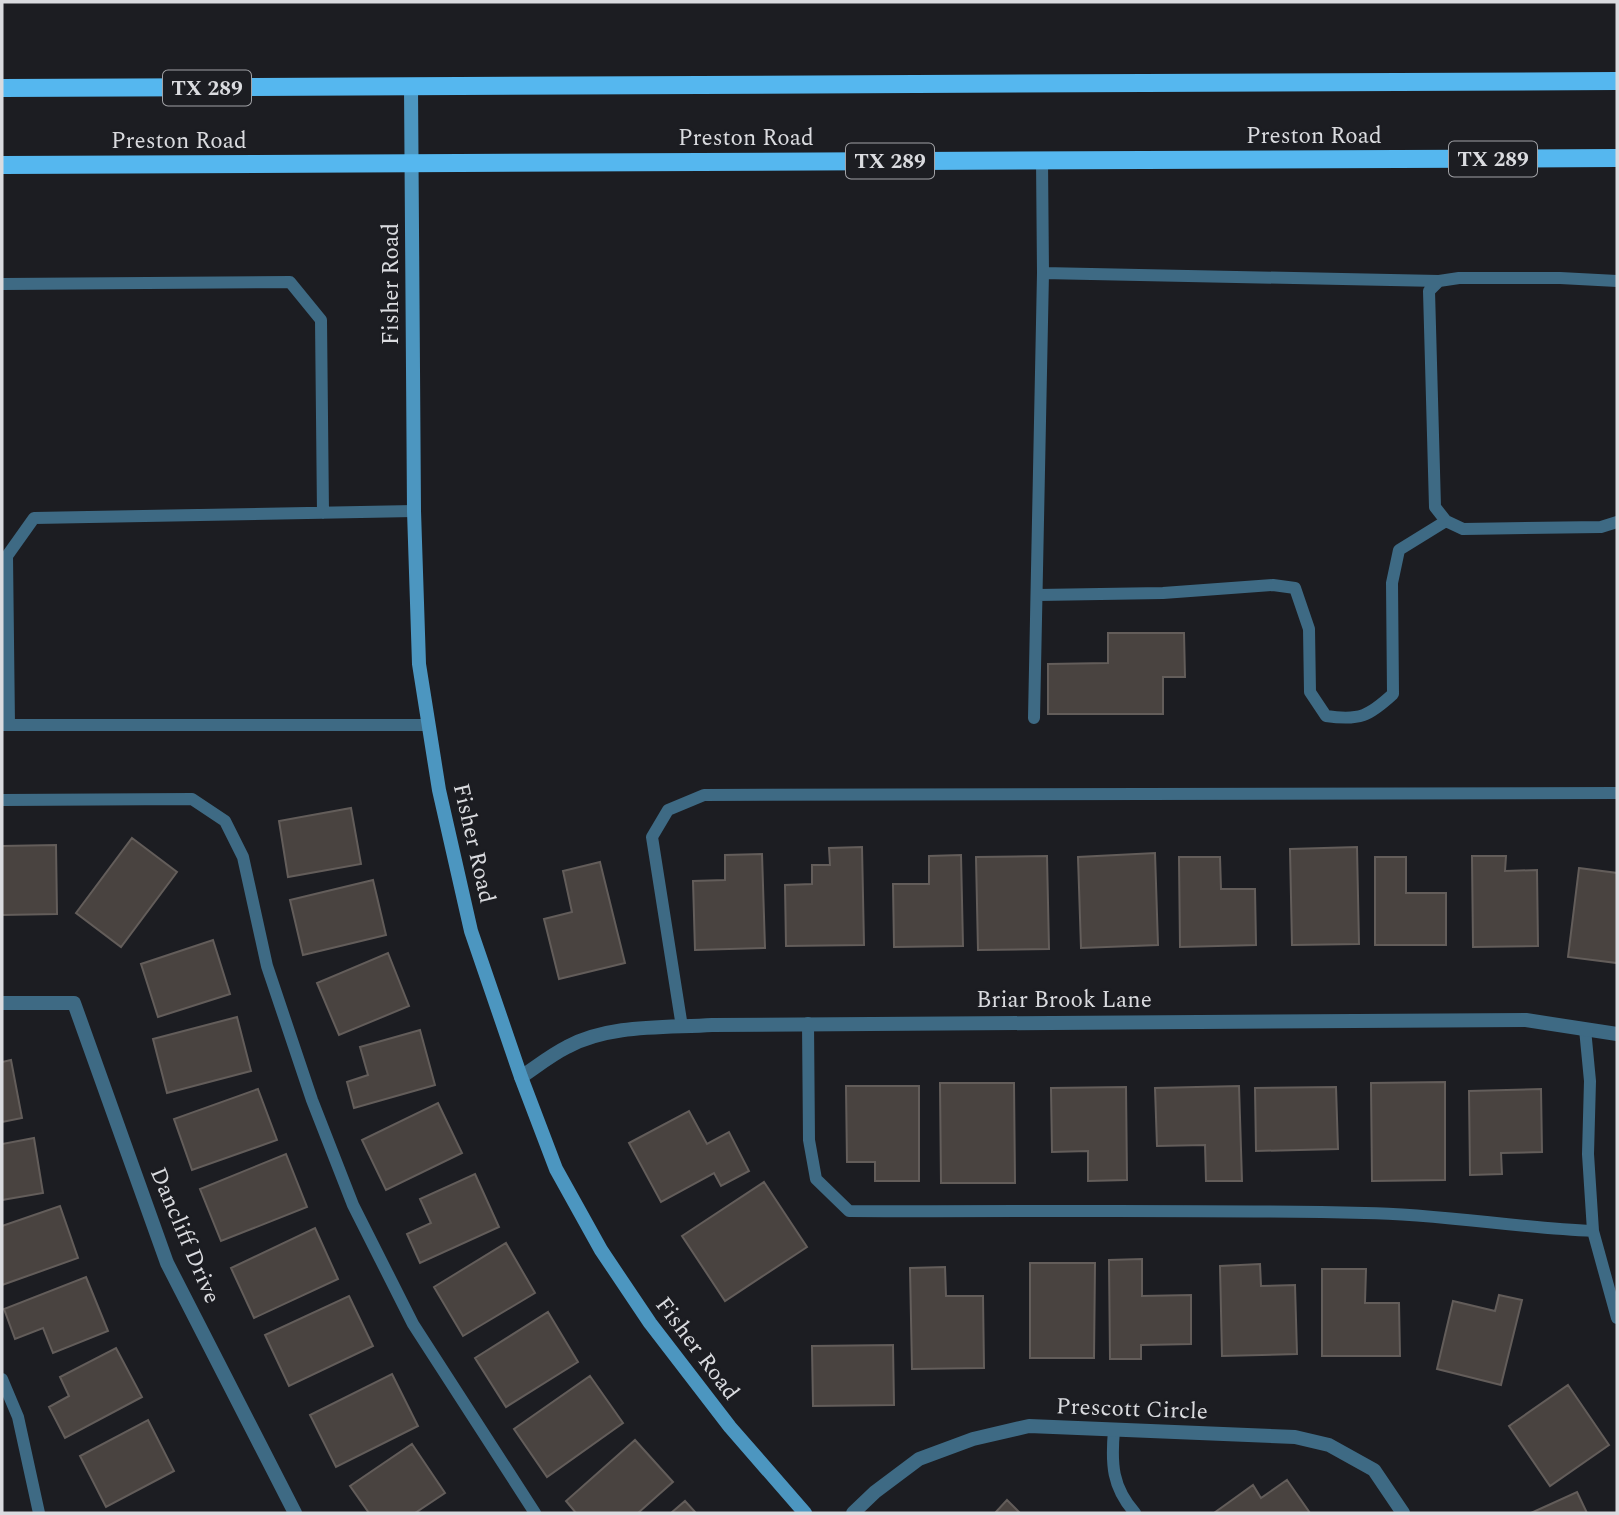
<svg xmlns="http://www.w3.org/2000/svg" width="1619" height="1515" font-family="Spectral,serif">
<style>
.building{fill:#494340;stroke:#635d5a;stroke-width:2}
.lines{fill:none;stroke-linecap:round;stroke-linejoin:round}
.lane{stroke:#3e6a84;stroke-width:12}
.street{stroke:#3e6a84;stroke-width:14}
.secondary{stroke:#4c96c0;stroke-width:14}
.primary{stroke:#55b7ef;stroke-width:18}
.labels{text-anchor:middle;stroke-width:5;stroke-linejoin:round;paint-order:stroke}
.shield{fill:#1c1d22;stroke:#a1a2a6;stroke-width:2}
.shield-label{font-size:21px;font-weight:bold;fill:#dadbdf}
.street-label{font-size:23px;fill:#dadbdf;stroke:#1c1d22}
</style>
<rect width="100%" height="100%" fill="#1c1d22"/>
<!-- building -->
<path class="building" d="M1108 633H1184L1185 677H1163V714H1048V664L1108 663Z
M351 808 361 864 288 877 279 821Z
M132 838 177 872 121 947 76 913Z
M56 845 57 914 2 915V846Z
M862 847 864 945 786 946 785 885 812 884V865H830L829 848Z
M1357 847 1359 944 1292 945 1290 849Z
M1155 853 1158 945 1081 948 1078 857Z
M762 854 765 948 695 950 693 881 725 880V855Z
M961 855 963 946 894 947 893 884H929V856Z
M1047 856 1049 949 978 950 976 857Z
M1472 856H1506L1505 871 1537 870 1538 946 1473 947Z
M1179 857H1220L1221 889H1255L1256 945 1180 947Z
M1375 857H1406V893H1446V945H1375Z
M600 862 625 963 559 979 544 919 572 912 563 871Z
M1579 868 1617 873V963L1568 957Z
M373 880 386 935 303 955 290 900Z
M213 940 230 994 158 1017 141 964Z
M388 953 409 1006 339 1035 317 983Z
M237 1017 251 1071 167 1093 153 1039Z
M420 1030 435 1085 354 1108 347 1082 368 1075 360 1047Z
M11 1060 22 1118 2 1122V1062Z
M1445 1082V1180L1372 1181 1371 1083Z
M940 1083H1014L1015 1183H941Z
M846 1086H919V1181H875V1162H847Z
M1239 1086 1242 1181H1206L1205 1145 1157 1146 1155 1088Z
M1126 1087 1127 1180 1088 1181V1151L1052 1152 1051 1088Z
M1336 1087 1338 1149 1256 1151 1255 1088Z
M258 1089 277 1140 192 1170 174 1119Z
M1541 1089 1542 1152 1501 1153 1502 1174 1470 1175 1469 1091Z
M438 1103 462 1153 386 1190 362 1140Z
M689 1111 707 1144 729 1132 749 1171 721 1186 714 1173 661 1202 629 1143Z
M34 1138 43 1193 2 1200V1144Z
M286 1154 307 1207 221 1241 200 1189Z
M475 1174 499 1227 420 1263 407 1234 431 1223 420 1199Z
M764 1182 807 1247 725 1301 682 1236Z
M60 1206 78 1258 2 1285V1226Z
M315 1228 338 1279 254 1318 231 1268Z
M506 1243 535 1293 463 1336 434 1287Z
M1142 1259V1296L1191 1295V1344L1141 1345V1359H1110L1109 1260Z
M1030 1263H1095L1094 1358H1030Z
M1260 1264 1261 1286 1295 1285 1297 1354 1222 1356 1220 1266Z
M945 1267 946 1296H983L984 1368 912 1369 910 1268Z
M1322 1269H1366L1365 1303H1399L1400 1356H1322Z
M86 1277 108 1331 53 1353 43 1328 15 1339 4 1309Z
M1499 1295 1522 1300 1501 1385 1437 1369 1453 1301 1495 1311Z
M349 1296 373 1346 289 1386 265 1335Z
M548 1312 578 1362 506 1407 475 1358Z
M893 1345 894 1405 813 1406 812 1346Z
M116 1348 142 1397 65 1438 49 1407 69 1396 60 1377Z
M392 1374 418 1426 336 1467 310 1415Z
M590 1376 623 1423 547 1477 514 1429Z
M1568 1385 1609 1445 1550 1486 1509 1426Z
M148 1420 174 1471 106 1507 80 1456Z
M635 1440 673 1482 638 1513H576L566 1501Z
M412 1444 445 1493 415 1513H369L350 1486Z
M1287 1480 1310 1513H1214L1253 1485 1261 1498Z
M1577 1492 1587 1513H1531Z
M1007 1500 1020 1513H995Z
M685 1501 696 1513H671Z"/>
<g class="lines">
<!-- lane -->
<path class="lane" d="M1043 273 1439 281
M1617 281 1560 278H1459L1439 281 1429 291 1435 507 1446 521 1463 529 1601 527 1617 522
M2 284 290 282 321 320 323 513
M1038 595 1163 593 1273 585 1295 588 1309 629 1310 692 1326 716C1360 721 1369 716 1393 694L1392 583 1399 550 1446 521
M1034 718 1043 273 1042 160
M2 725H428
M9 725 7 556 34 518 414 511
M2 800 192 799 225 821 243 857 267 966 312 1100 353 1205 413 1324 535 1513
M808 1023 809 1140 816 1179 849 1211C1021 1212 1193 1209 1365 1213 1442 1214 1517 1228 1593 1231
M682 1027 652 837 668 810 704 795 1617 793
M1585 1029 1590 1081 1588 1154 1593 1231 1617 1318
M2 1379 18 1417 39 1513
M1114 1430C1111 1464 1112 1487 1135 1513"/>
<!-- street -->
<path class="street" d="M2 1003H74L167 1263 295 1513
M521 1077C536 1067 551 1055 567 1047 609 1024 665 1028 712 1025L1526 1020 1617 1034
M853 1513 875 1492 919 1459 973 1439 1029 1426 1295 1437 1329 1445 1374 1470 1403 1513"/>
<!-- secondary -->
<path class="secondary" d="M411 87 414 511 419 664 439 790 471 931 521 1077 556 1169 601 1250 650 1323 730 1427 805 1513"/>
<!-- primary -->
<path class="primary" d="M2 88 1617 81
M2 165 1617 158"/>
</g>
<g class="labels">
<!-- shield labels -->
<g class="shield">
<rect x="163" y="70.5" width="88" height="35" rx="5"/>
<rect x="1449" y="141.5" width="88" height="35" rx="5"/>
<rect x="846" y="143.5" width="88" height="35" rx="5"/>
</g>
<g class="shield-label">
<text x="207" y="95">TX 289</text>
<text x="1493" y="166">TX 289</text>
<text x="890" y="168">TX 289</text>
</g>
<!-- street labels -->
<g class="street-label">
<text x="1314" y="143">Preston Road</text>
<text x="746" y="145">Preston Road</text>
<text x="179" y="148">Preston Road</text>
<text transform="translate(390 284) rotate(-90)" y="8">Fisher Road</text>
<text transform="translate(475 843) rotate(77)" y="8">Fisher Road</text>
<text x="1064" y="1007">Briar Brook Lane</text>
<text transform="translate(186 1235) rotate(67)" y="8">Dancliff Drive</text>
<text transform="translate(698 1348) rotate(53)" y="8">Fisher Road</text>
<text transform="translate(1132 1408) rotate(2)" y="8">Prescott Circle</text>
</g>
</g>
<!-- border -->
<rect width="1619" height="1515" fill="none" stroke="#dadbdf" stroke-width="7"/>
</svg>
